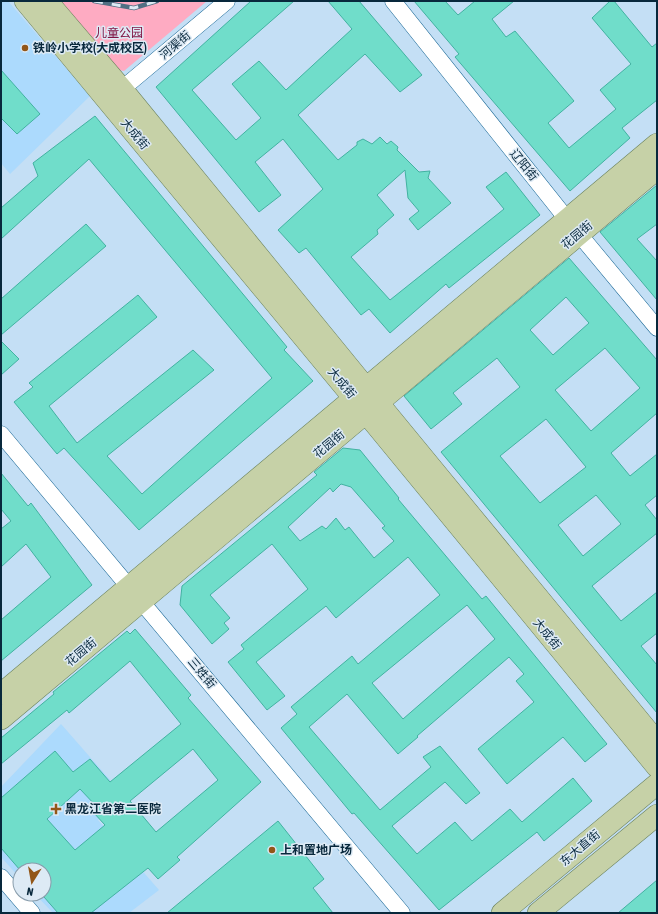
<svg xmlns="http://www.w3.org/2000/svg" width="658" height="914" font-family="'Asap Condensed','Noto Sans SC',sans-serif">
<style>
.built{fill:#acdafd}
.green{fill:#feabc2}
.building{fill:#70ddca;stroke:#42b2a1;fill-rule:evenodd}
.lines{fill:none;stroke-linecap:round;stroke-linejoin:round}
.minor-casing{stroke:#176695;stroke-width:17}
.major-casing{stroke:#6b825c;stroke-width:22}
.minor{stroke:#fff;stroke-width:16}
.major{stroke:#c6d1a7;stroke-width:21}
.rail-casing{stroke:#506f83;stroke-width:4.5}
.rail{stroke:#ddeaf5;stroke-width:3;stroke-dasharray:9;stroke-linecap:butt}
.poi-dot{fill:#925617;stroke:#ddeaf5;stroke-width:1.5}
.labels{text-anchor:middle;stroke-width:3;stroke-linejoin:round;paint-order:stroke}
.park-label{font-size:12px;fill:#801343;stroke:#ddeaf5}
.street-label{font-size:12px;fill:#08283c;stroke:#ddeaf5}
.poi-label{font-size:12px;font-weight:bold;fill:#08283c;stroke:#ddeaf5;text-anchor:start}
</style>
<rect width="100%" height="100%" fill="#c4dff5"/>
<!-- built -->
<path class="built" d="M1 1H8L90 96 10 174 1 163Z
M61 724 125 797 98 820 159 890 129 913H53L35 894H44V870H20V878L1 857V787Z"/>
<!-- green -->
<path class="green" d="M52 1H207L124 71 108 68Z"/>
<!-- building -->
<path class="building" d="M251 1H294L192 90 236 140 261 118 232 84 259 61 286 90 352 29 328 1H359L422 75 400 92 365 54 298 115 338 160 357 145V142L363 139 372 144 380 137 387 144 391 141 398 147 397 150 419 172 430 171 428 178 451 203 418 230 409 219 419 211 408 198 405 170 377 195 394 215 377 230 378 234 351 257 390 300 504 209 486 187 506 172 540 215 449 288 446 284 390 333 369 309 361 315 306 248 299 253 278 230 323 189 283 139 255 162 281 195 259 212 156 87Z
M414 1H445L458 15 475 1H514L492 19 506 37 515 31 574 101 548 123 569 148 616 109 600 90 631 64 592 18 610 1H614L652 47 657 43V100L622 128 630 138 570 191 455 57 459 54Z
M1 70 40 114 17 134 1 118Z
M95 116 287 347 284 350 313 381 139 530 64 448 57 454 14 402 33 387 29 383 138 295 157 317 49 406 77 443 193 350 214 370 107 456 142 494 272 378 89 159 1 239V208L38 176 33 163Z
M657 185V224L637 239 657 261V300L600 232Z
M86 224 106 246 1 335V299Z
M569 258 657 360V413L611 453 630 476 657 454V495L645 505 657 520V533L592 586 621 621 657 592V633L641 646 657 665V713L441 452 520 387 497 358 453 393 462 404 431 429 404 396ZM566 297 589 323 553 355 530 330ZM605 348 640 388 591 431 555 390ZM546 419 586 467 540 503 500 456ZM596 495 621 524 583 556 558 525Z
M1 341 19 359 1 375Z
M343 448 360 450 399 498 398 499 482 599 486 596 607 744 585 762 563 737 507 784 478 749 534 702 516 681 524 674 509 657 417 736 418 737 398 754 347 694 309 727 380 810 431 767 423 757 440 746 480 793 466 804 445 782 392 826 417 854 455 822 472 841 510 809 522 822 573 778 592 801 544 841 537 832 439 910 354 813 352 814 281 728 297 714 291 707 352 656 358 664 440 595 408 557 336 618 326 606 256 662 285 696 267 710 228 662 244 649 241 645 308 589 272 544 210 595 230 618 224 623 229 629 212 644 180 605 182 586 317 475 314 472ZM341 484 351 487 385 526 382 528 394 541 374 558 349 527 345 530 336 518 326 529 322 526 300 541 288 527 330 488 333 492ZM467 605 495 639 403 719 372 683Z
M1 473 28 506 31 503 92 585 1 661V620L51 577 26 544 1 567V529L11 521 1 509Z
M135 629 191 695 188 698 261 782 177 857 180 860 158 879 148 868 91 913H58L44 897V870H20L1 848V798L55 751 73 772 90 759 110 782 181 724 130 661 69 713 67 710 1 764V738L54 694 53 692 127 631 130 634ZM193 749 218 780 156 832 130 801ZM80 789 97 807 93 812 105 825 75 850 47 819Z
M278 821 324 879 313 888 333 913H167Z
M657 880V913H618Z"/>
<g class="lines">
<defs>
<path id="minor" d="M393 1 574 228 657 328
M122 89 227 1
M1 434 402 913
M1 877 32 913"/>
<path id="major" d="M25 1 357 402 657 767
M47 1 122 89 366 388 657 742
M1 694 657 144
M1 719 657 169
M502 913 657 784
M538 913 657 815"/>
</defs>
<!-- minor casing -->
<use href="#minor" class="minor-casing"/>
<!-- major casing -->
<use href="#major" class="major-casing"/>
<!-- minor -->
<use href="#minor" class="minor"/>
<!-- major -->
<use href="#major" class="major"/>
<defs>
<path id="rail" d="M94 1 134 8 157 1"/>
</defs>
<!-- rail casing -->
<use href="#rail" class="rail-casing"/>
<!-- rail -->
<use href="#rail" class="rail"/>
</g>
<!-- markers -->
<g class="poi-dot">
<circle cx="25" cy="48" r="4"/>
<path d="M54 803h4v4h4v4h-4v4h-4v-4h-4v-4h4z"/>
<circle cx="272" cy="850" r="4"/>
</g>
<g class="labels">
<!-- park labels -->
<g class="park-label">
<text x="119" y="37">儿童公园</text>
</g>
<!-- street labels -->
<g class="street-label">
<text transform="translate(175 45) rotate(-40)" y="4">河渠街</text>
<text transform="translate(135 134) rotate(50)" y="4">大成街</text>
<text transform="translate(524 165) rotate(51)" y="4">辽阳街</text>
<text transform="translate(577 235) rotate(-40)" y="4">花园街</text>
<text transform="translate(342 383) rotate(50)" y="4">大成街</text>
<text transform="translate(329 444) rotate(-40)" y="4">花园街</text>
<text transform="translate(547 634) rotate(51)" y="4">大成街</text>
<text transform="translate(81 652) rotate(-40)" y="4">花园街</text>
<text transform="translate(202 673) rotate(50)" y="4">三姓街</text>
<text transform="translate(580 848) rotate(-40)" y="4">东大直街</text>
</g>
<!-- poi labels -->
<g class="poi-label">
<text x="33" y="52">铁岭小学校(大成校区)</text>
<text x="65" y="813">黑龙江省第二医院</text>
<text x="280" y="854">上和置地广场</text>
</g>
</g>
<!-- border -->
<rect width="658" height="914" fill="none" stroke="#08283c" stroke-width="4"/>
<!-- north arrow -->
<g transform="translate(32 882) rotate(191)"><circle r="19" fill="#ddeaf5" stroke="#889cab"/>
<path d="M0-3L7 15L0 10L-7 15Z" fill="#925617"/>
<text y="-6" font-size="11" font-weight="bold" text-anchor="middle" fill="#08283c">N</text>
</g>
</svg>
